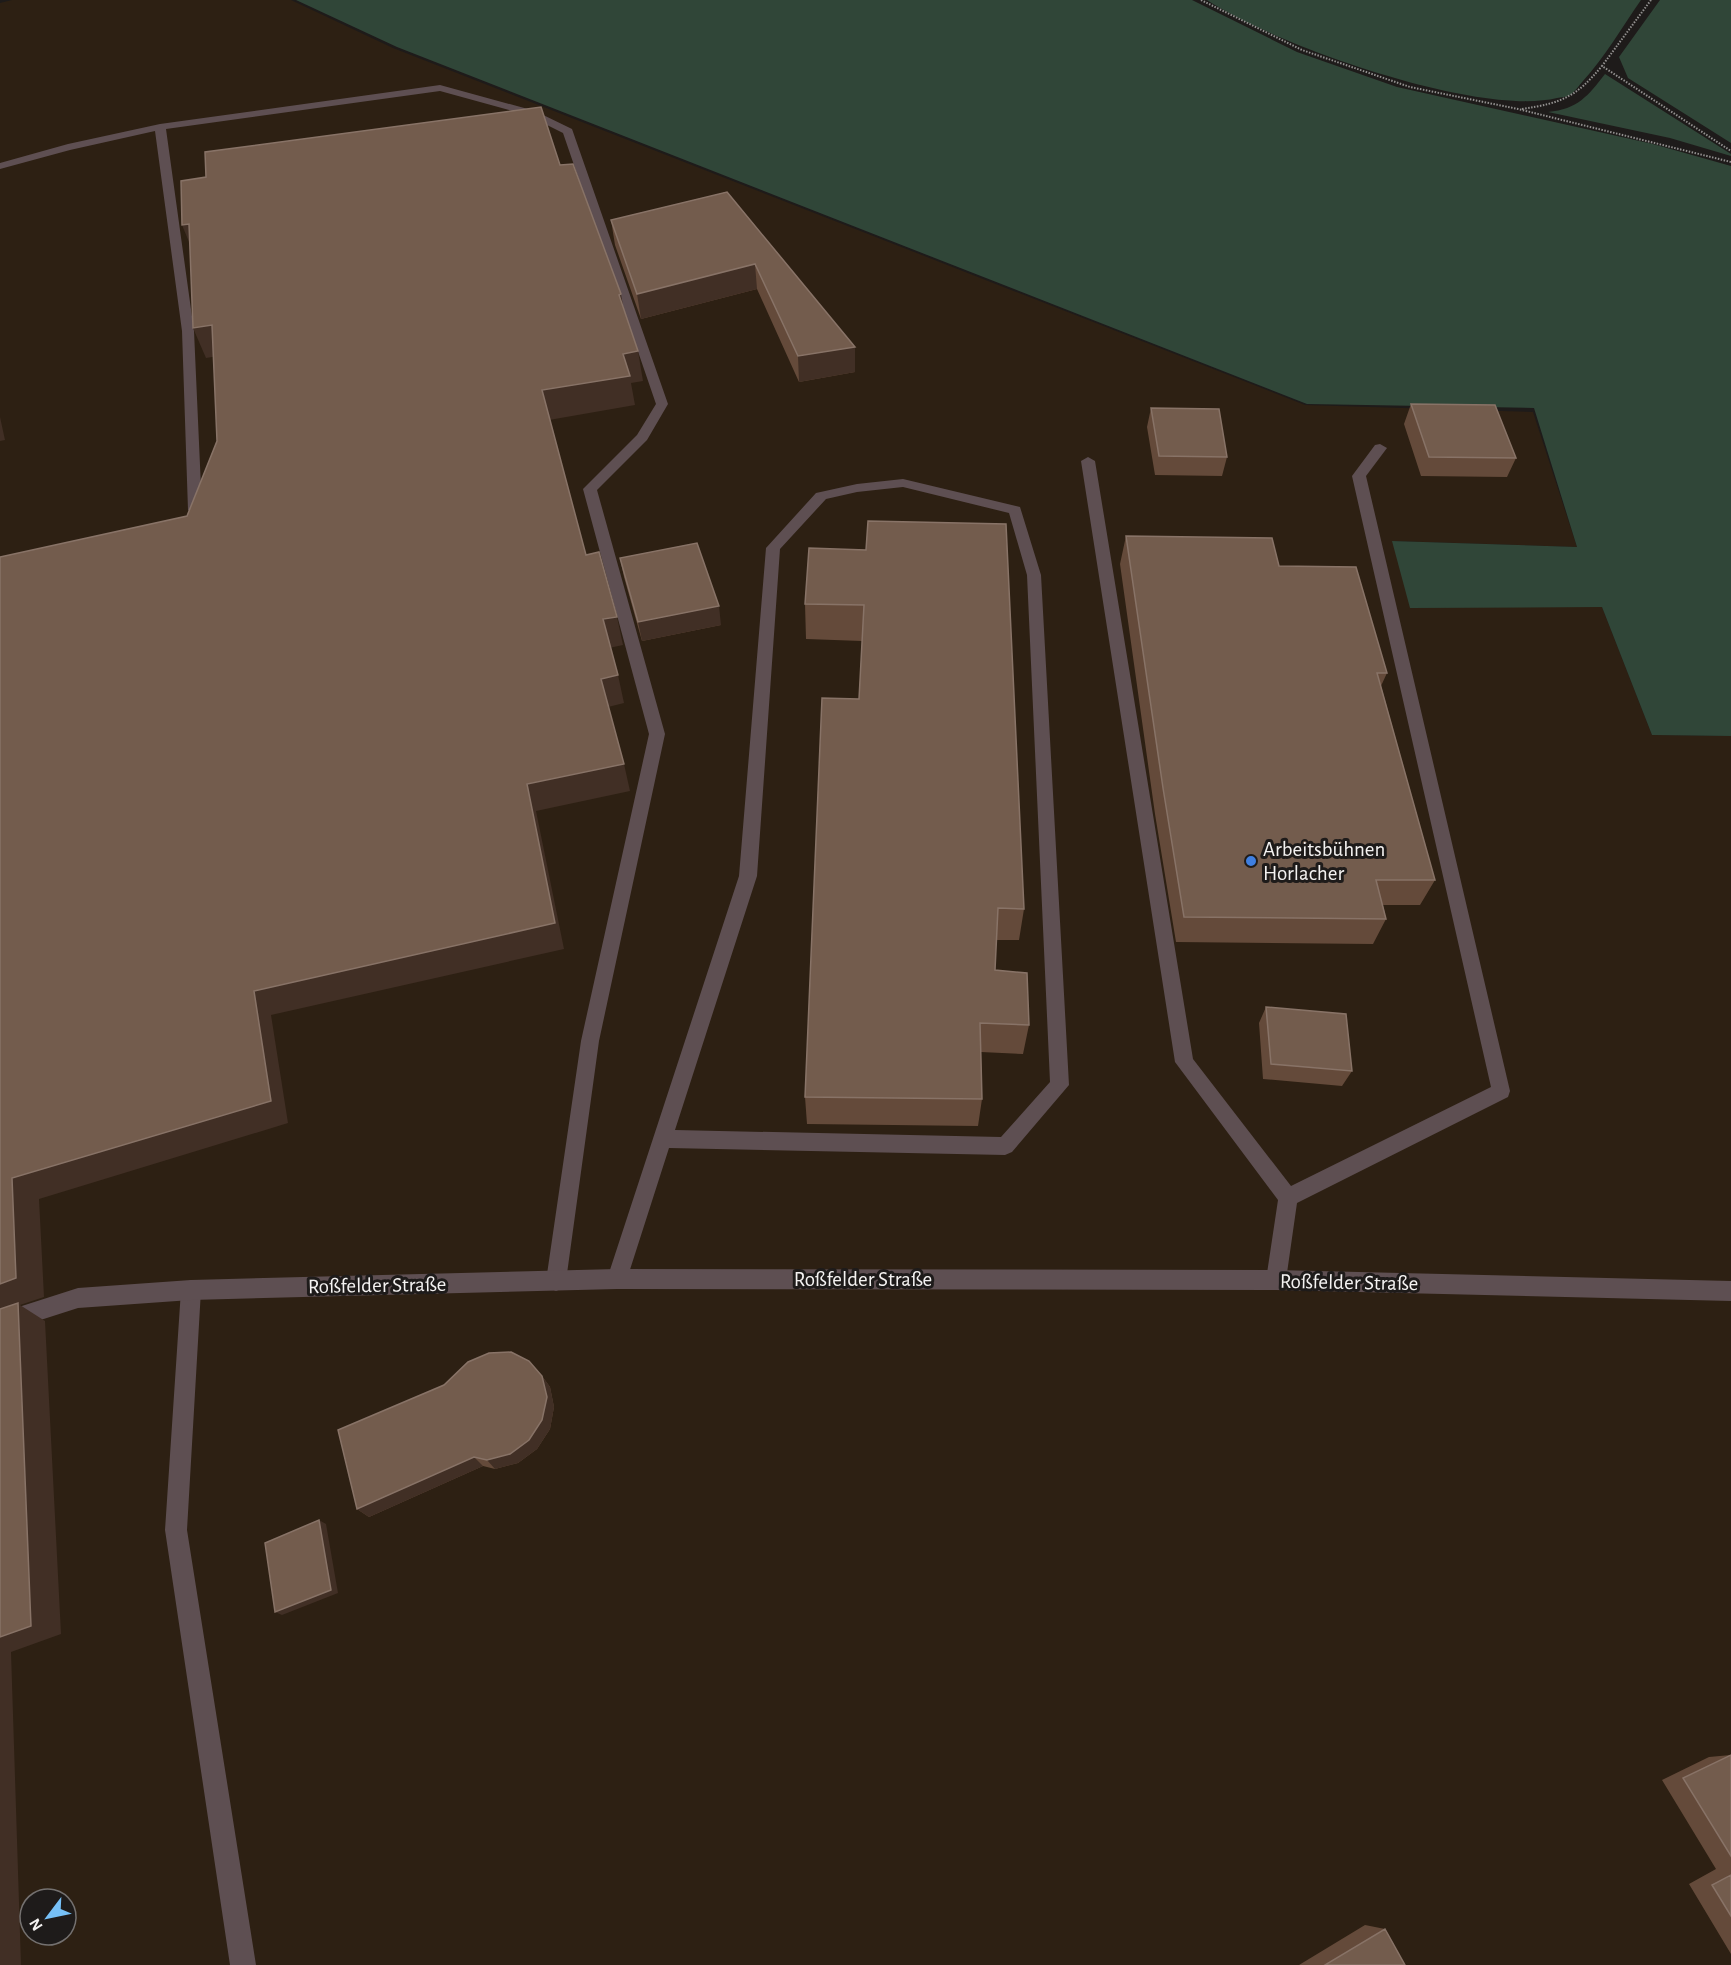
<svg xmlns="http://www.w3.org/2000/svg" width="1731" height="1965" font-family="'Alegreya Sans',sans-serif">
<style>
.industrial{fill:#2d2013;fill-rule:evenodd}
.green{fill:#304638}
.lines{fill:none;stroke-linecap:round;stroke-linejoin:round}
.path{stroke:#92908f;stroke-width:2;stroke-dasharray:1.5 1.5;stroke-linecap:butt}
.service{fill:#5e4f52;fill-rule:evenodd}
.minor{fill:#5e4f52;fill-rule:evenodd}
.wall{fill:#644a3a}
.shaded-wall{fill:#412f25}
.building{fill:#735c4d;stroke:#887367;stroke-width:1.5}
.shop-dot{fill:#3f7fe0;stroke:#1e1b1a;stroke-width:2}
.labels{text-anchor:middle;stroke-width:6;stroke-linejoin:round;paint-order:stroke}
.poi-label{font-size:21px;fill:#f4f2f1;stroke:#1e1b1a;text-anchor:start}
.street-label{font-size:21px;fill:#f4f2f1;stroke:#1e1b1a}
</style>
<rect width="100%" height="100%" fill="#1e1b1a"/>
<!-- industrial -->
<path class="industrial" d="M12 0H291L393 48 1305 405 1533 412 1577 547 1393 541 1602 607 1652 735 1731 736V1965H0V3ZM30 1899H66V1935H30Z"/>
<!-- green -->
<path class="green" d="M296 0H1192L1297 52 1397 87 1653 144 1731 166V736L1652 735 1602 607 1410 608 1392 541 1577 547 1534 408 1307 404 397 47Z
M1207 0H1641C1622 27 1605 57 1583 81 1579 85 1575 92 1570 95 1567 97 1561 97 1557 98 1479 117 1275 45 1207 0Z
M1660 0H1731V143L1628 78 1619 57Z
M1605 74 1731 154V156L1670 138 1548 112C1578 109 1588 96 1605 74Z"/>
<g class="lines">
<!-- path -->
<path class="path" d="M1201 0 1302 50 1410 87 1518 109 1731 162
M1651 0 1602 66 1731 151
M1522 109C1562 103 1576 97 1602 66"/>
<!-- service -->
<path class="service" d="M440 85 535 111 572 129 668 404 647 440 597 490 665 734 599 1041 566 1281 563 1288 556 1291 549 1288 546 1281 581 1041 649 734 583 489 637 435 656 404 563 133 527 115 440 91 166 129 194 331 202 510 195 514 188 510 182 331 155 131 70 150 0 169V163L68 144 160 124Z
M1380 444 1387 448 1366 476 1510 1091 1508 1097 1297 1203 1286 1280 1283 1287 1276 1290 1269 1287 1266 1280 1278 1200 1175 1062 1081 461 1088 457 1095 461 1193 1059 1291 1186 1491 1087 1352 476 1375 445Z
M903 479 1020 507 1041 575 1069 1085 1012 1152 1005 1155 669 1148 627 1279 624 1286 617 1289 610 1286 607 1279 739 876 766 548 816 493 857 484ZM903 487 1009 513 1027 575 1050 1082 1001 1137 675 1130 757 876 780 549 826 499 857 492Z
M191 1280 198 1283 201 1290 187 1530 256 1965H230L165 1530 181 1290 184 1283Z"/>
<!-- minor -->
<path class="minor" d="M617 1269 1276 1270 1731 1281V1301L1276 1290 617 1289 191 1300 78 1308 0 1333V1313L78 1288 191 1280Z"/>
</g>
<!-- wall -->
<path class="wall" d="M727 192 855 347V372L799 382 757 289 641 319 615 245 611 220Z
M1411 404 1516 458 1507 477 1421 476 1404 424Z
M1151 408 1227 457 1222 476 1155 475 1147 427Z
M1126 536 1279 566 1387 673 1381 686 1435 880 1420 905H1383L1386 919 1373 944 1176 942 1155 814 1120 564Z
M866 550 1024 909 1019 940H996L995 970 1029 1025 1023 1054 981 1052 982 1099 978 1126 807 1124 805 1097 859 699 862 641 806 639 805 604Z
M620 558 721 625 642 641 624 577Z
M1266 1007 1352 1071 1342 1086 1263 1079 1259 1023Z
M542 1376 550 1387 554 1407 550 1429 537 1449 518 1463 495 1469 483 1466 369 1517 357 1509 444 1385Z
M1731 1755V1954L1689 1884 1716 1869 1662 1780 1709 1757Z
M1365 1925 1385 1929 1405 1965H1299Z"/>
<!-- shaded-wall -->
<path class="shaded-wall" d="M189 224 194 254 182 225Z
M755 264 757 289 641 319 637 294Z
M621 294 626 323 619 295Z
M212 325 225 355 206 358 193 328Z
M855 347V372L799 382 798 356Z
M638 351 643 381 631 383 635 405 549 420 542 390 623 354Z
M0 417 5 440 0 441Z
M719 606 721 625 642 641 638 622Z
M617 617 623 645 609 648 603 619Z
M618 675 624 703 608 707 601 679Z
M624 764 630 791 536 811 564 949 271 1015 288 1123 39 1199 44 1297 20 1305 45 1321 61 1634 11 1652 21 1965H0V1284L12 1178 254 991 527 784Z
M542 1376 550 1387 554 1407 550 1429 537 1449 518 1463 495 1469 487 1460Z
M474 1457 483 1466 369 1517 357 1509Z
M319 1520 326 1524 338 1593 282 1615 275 1612Z"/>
<!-- building -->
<path class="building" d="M541 107 560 165 573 164 621 294 619 295 638 351 623 354 630 376 542 390 586 555 599 552 617 617 603 619 618 675 601 679 624 764 527 784 555 923 254 991 271 1101 12 1178 16 1278 0 1284V557L187 516 217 441 212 325 193 328 189 224 182 225 181 181 206 177 205 152Z
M727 192 855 347 798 356 755 264 637 294 611 220Z
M1411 404 1495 405 1516 458 1429 457Z
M1151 408 1219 409 1227 457 1159 456Z
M868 521 1006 524 1024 909 998 908 995 970 1027 973 1029 1025 980 1023 982 1099 805 1097 822 698 859 699 864 605 805 604 809 548 866 550Z
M1126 536 1272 538 1279 566 1356 567 1387 673H1377L1435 880H1376L1386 919 1184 917 1163 788Z
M697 543 719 606 638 622 620 558Z
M1266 1007 1346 1014 1352 1071 1271 1064Z
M18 1303 31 1626 0 1637V1309Z
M511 1352 529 1361 542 1376 547 1397 542 1420 529 1440 510 1454 487 1460 474 1457 357 1509 338 1430 444 1385 468 1362 489 1353Z
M319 1520 331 1590 275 1612 265 1543Z
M1731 1755V1856L1683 1778Z
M1731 1875V1916L1712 1885Z
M1385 1929 1405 1965H1325Z"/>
<!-- markers -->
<circle class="shop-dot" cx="1251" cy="861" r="6"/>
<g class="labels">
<!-- poi labels -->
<g class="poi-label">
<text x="1263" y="856">Arbeitsbühnen<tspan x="1263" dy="24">Horlacher</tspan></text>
</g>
<!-- street labels -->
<g class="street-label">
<text x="863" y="1286">Roßfelder Straße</text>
<text transform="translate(1349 1282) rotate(1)" y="7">Roßfelder Straße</text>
<text transform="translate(377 1285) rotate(-1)" y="7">Roßfelder Straße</text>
</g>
</g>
<!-- north arrow -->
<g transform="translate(48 1917) rotate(238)"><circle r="28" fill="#1e1b1a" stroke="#747170" stroke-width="1.5"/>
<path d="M0-4.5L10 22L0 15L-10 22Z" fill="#76c0f7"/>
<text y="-9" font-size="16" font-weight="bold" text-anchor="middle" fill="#f4f2f1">N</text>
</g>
</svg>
